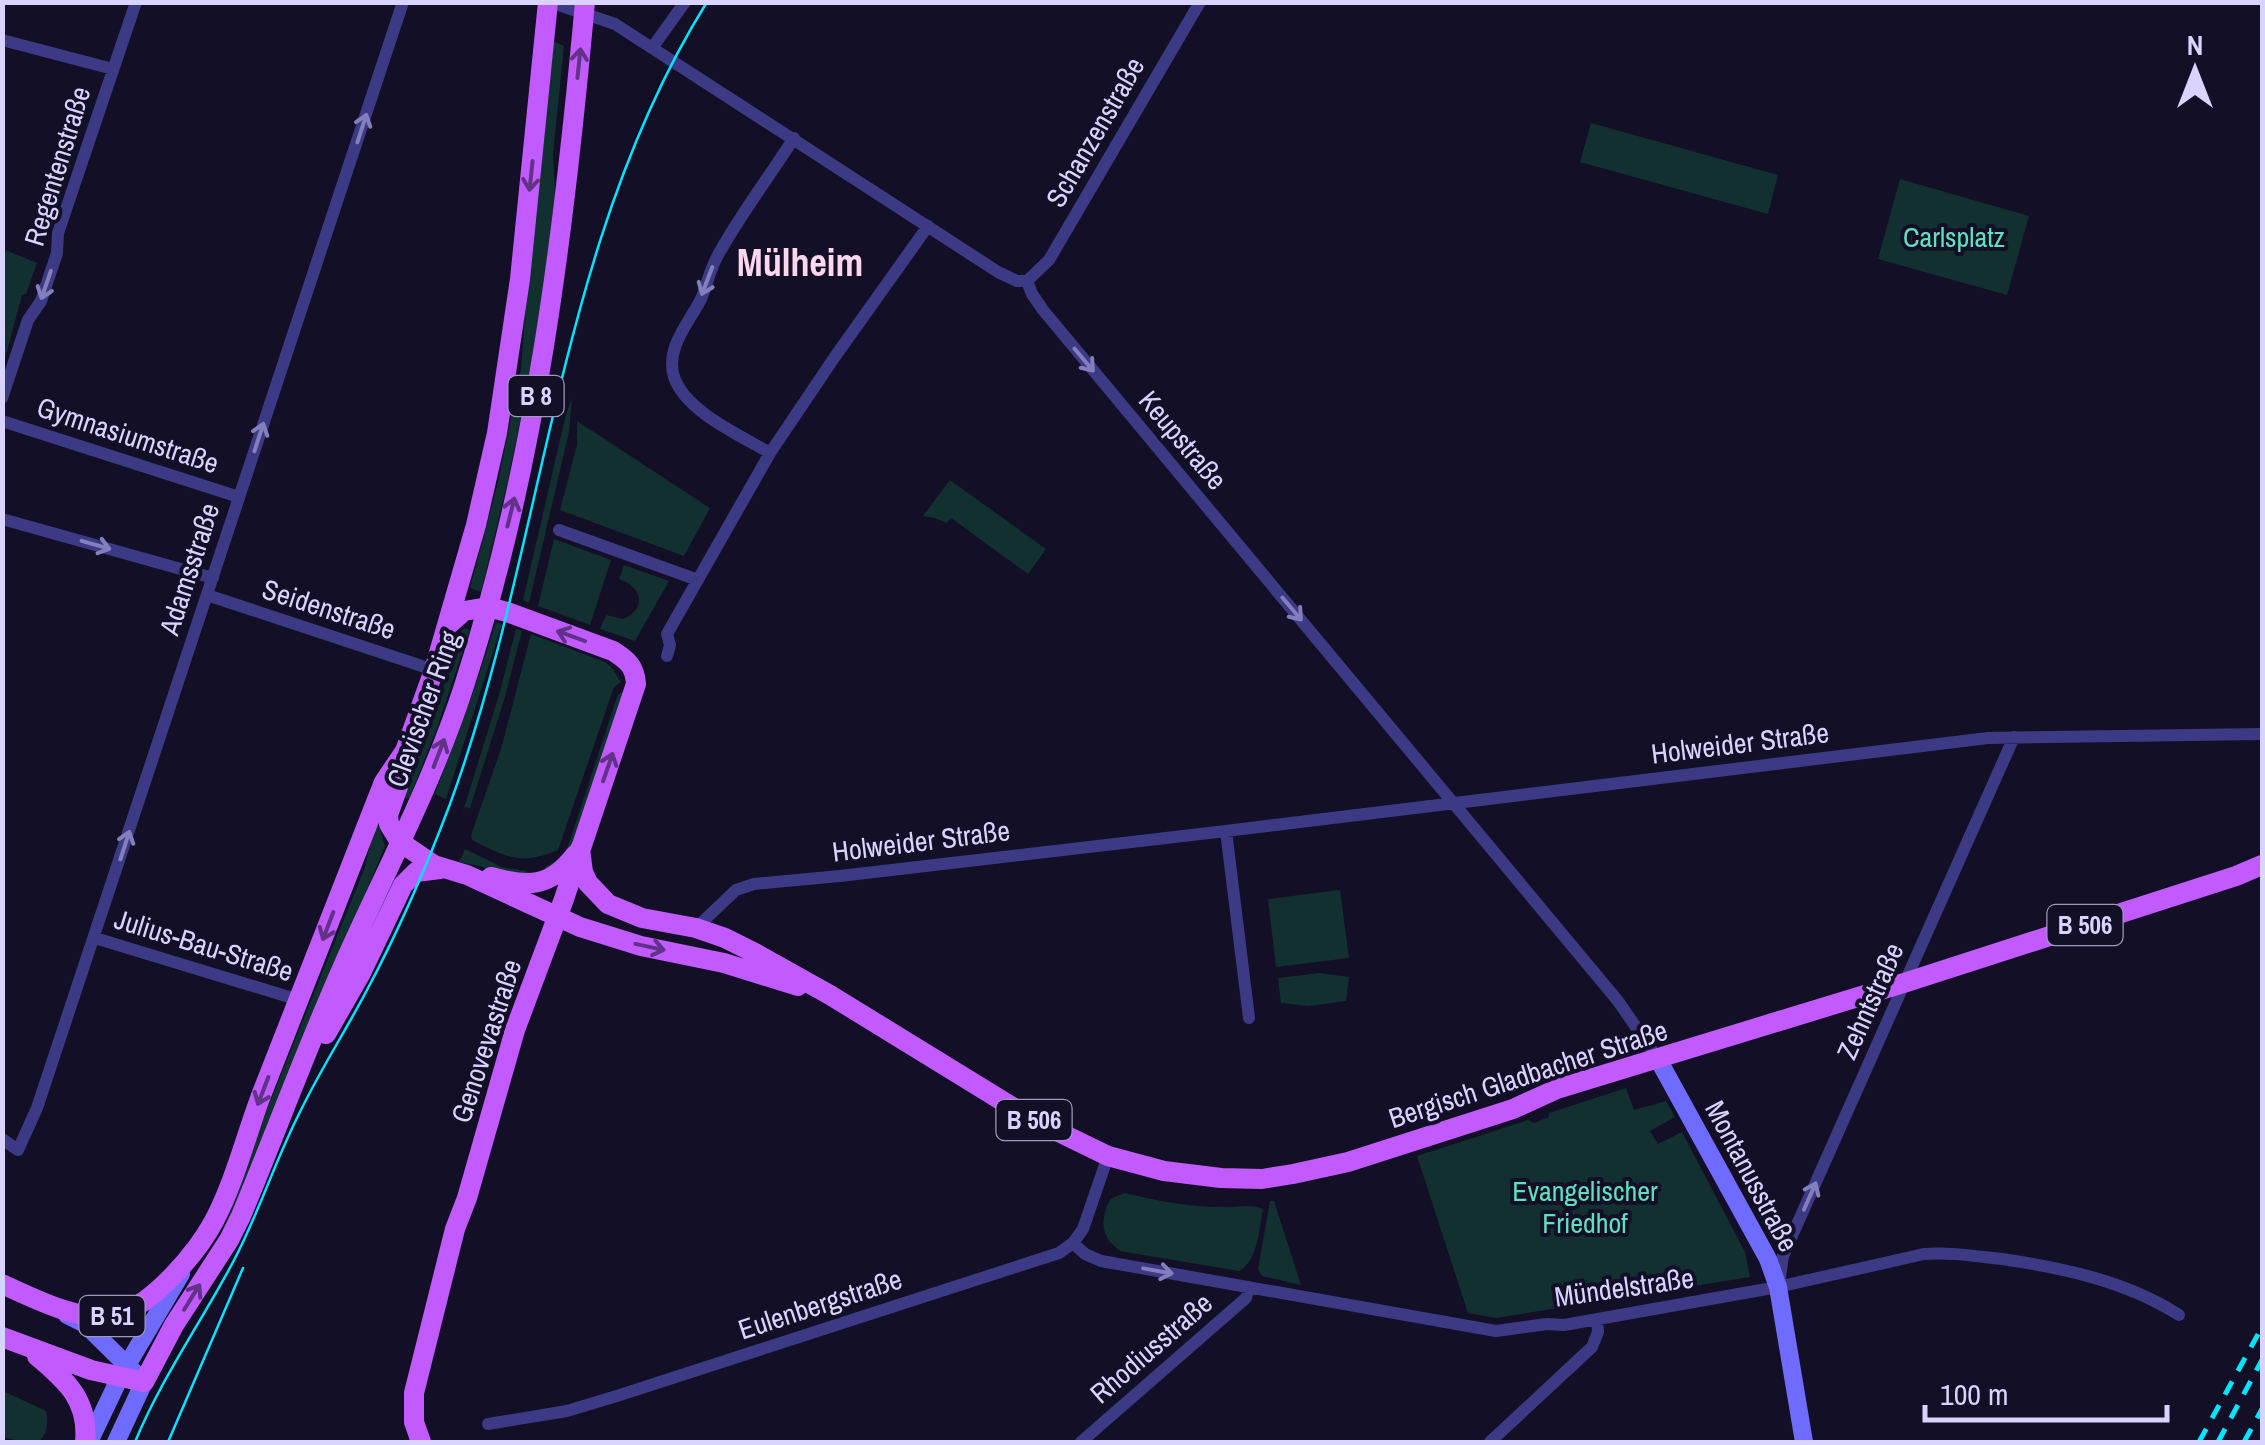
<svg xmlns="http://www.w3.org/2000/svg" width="2265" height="1445" font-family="'Archivo Narrow',sans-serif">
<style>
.green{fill:#12302f}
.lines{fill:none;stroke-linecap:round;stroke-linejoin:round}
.street{stroke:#3d3a85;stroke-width:12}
.secondary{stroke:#6f6bff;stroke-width:18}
.primary{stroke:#c25bff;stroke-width:20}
.tram{stroke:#00e5ff;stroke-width:2.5}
.rail{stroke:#00e5ff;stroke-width:5;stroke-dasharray:15 12;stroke-linecap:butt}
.oneway{stroke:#623188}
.oneway2{stroke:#837fbc}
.labels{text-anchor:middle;stroke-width:8;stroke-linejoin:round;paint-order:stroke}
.shield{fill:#130f26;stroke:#9e99be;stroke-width:2.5}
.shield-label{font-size:25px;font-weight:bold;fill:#d9d4ff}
.street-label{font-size:28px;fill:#d9d4ff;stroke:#130f26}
.park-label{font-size:28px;fill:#5fe0c0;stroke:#130f26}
.district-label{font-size:38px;font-weight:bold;fill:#ffd6f0;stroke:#130f26}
</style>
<rect width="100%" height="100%" fill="#130f26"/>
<!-- green -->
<path class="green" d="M553 41 564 46 553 154 555 192 545 276 528 384 507 484 481 592 470 588 498 482 521 369 528 274Z
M1591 123 1778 175 1768 214 1580 162Z
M1900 179 2029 216 2007 295 1878 259Z
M3 249 37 263 26 294 22 295 3 366Z
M572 398 569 432 529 603 523 600 566 414Z
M577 421 710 508 684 556 560 510 577 445Z
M950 480 1046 549 1028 574 951 518 946 523 935 518 923 516Z
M554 539 611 560 590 625 538 606Z
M624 565 669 581 635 641 600 629 606 615 623 619C648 608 642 587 619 579Z
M496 622 502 624 446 799 435 794 475 687Z
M464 628 470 630 437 728 409 799 402 796 442 694 456 637Z
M516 629 522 631 505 697 470 808 465 807 461 818 499 695Z
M531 634 605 662 612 668 621 682 614 687 558 850C521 866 506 857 472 840L471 835 501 749Z
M624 692 571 851 546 874 545 867 557 860 567 849 618 694Z
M374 826 379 827 385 846 232 1218 229 1217 239 1179 365 867Z
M465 849 502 867 526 871 529 873 530 878 502 875 483 867 459 862Z
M1340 890 1349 958 1276 967 1268 899Z
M1319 973 1349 977 1346 1001 1309 1006 1281 1003 1278 978Z
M1626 1088 1634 1110 1666 1101 1675 1117 1650 1131 1658 1144 1682 1132 1745 1252 1750 1277 1496 1318 1468 1313 1417 1156 1528 1120 1534 1123 1549 1117V1113Z
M1125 1193C1158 1201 1189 1207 1223 1207 1236 1208 1250 1203 1263 1209 1259 1229 1258 1261 1239 1271L1120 1251C1100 1237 1100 1220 1110 1199Z
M1270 1201H1274L1301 1285 1262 1276 1258 1269Z
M3 1391 46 1411C49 1423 47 1435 38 1442H22L3 1437Z"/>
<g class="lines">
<!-- street -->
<path class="street" d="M550 2 615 24 998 272 1017 281H1027
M2 40 113 69
M652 48 685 2
M1027 281 1032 294 1043 310 1618 1001 1658 1059
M1027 281 1049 260 1200 2
M2 398 28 320 41 301 57 253 58 233 136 2
M2 421 239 497
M770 453C740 435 686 412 674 377 665 348 689 323 701 299 707 285 710 269 718 255 740 215 769 177 794 138
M2 519 213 578
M559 530 698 580
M207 595 434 670
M667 656 670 645 667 634 770 453 834 358 928 226
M1226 831 1249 1018
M696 928 736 890 754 884 840 876 1226 831 1988 738 2262 734
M95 938 299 1000
M2 1139 18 1150 37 1108 403 2
M1073 1243 1085 1254 1101 1261 1496 1331 1547 1324 1564 1325 1778 1287 1924 1254C1950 1252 1975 1256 2002 1259 2063 1268 2126 1281 2179 1315
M1779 1285 1783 1256 2014 737
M488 1424 567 1411 620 1395 1059 1253 1073 1243 1083 1229 1108 1156
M1081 1442 1246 1298 1249 1287
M1490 1442 1592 1347 1598 1332 1597 1319"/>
<!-- secondary -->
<path class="secondary" d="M1658 1059 1768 1259 1778 1287 1804 1442
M67 1315 85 1324 144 1382 116 1442
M89 1442 120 1377 181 1274"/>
<!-- primary -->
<path class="primary" d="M403 763 398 787 388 815 389 824 400 842 434 865 467 875 580 927 641 946 724 963 798 986
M580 849 583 872 588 883 608 904 642 918 696 928 725 938 755 953 830 995 1032 1119 1108 1156 1164 1171 1221 1178 1262 1179 1293 1174 1348 1162 1513 1109 1557 1089 1907 982 2236 876 2262 865
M491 877C528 887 550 888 575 855
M326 1034 361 973 403 885 416 872 440 869
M2 1284C33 1298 85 1325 118 1315 153 1304 197 1253 214 1221 235 1181 246 1135 262 1093 302 989 344 886 384 782L405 751 434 670 476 525 497 433 520 279 548 2
M2 1337 91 1370 144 1382 174 1325 229 1240 241 1216C276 1132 307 1047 344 964 385 872 433 782 464 686 536 465 564 234 585 2
M37 1356C67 1381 89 1401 85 1442
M421 1442 414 1422V1393L455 1229 467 1198 515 1030 564 899 636 684C635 666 627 660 613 651L507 612 488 607 464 611 447 626"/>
<!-- tram -->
<path class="tram" d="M135 1442C161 1379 200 1324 232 1264 258 1216 274 1163 299 1114 319 1072 345 1032 367 990 399 930 426 868 450 804 547 540 555 245 707 2
M168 1442 243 1268"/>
<!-- rail -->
<path class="rail" d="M2199 1442 2262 1327
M2218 1442 2262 1360
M2244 1442 2262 1409"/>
</g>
<!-- one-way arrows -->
<defs><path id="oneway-shaft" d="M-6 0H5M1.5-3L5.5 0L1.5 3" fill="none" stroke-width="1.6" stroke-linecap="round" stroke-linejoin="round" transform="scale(2.5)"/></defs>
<g class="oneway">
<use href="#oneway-shaft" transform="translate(579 63) rotate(-84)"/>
<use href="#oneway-shaft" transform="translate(531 176) rotate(96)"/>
<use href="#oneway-shaft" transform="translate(511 512) rotate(-76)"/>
<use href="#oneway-shaft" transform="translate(571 636) rotate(-160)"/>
<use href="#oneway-shaft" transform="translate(439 753) rotate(-69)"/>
<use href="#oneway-shaft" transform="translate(608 767) rotate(-71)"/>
<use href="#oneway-shaft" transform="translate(328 926) rotate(111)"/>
<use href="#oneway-shaft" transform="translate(650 947) rotate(12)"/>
<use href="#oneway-shaft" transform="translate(263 1091) rotate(111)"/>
<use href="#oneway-shaft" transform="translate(192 1297) rotate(-58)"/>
</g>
<g class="oneway2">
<use href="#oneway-shaft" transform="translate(362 128) rotate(-72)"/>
<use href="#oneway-shaft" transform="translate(707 281) rotate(111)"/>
<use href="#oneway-shaft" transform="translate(46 285) rotate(109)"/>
<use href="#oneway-shaft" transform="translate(1084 360) rotate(50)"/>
<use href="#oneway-shaft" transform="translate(259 437) rotate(-72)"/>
<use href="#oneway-shaft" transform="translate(96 545) rotate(16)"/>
<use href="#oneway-shaft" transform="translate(1292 609) rotate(50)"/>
<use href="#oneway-shaft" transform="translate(125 845) rotate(-72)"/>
<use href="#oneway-shaft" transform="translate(1810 1196) rotate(-66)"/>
<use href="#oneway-shaft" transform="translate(1158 1271) rotate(10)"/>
</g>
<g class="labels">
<!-- shield labels -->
<g class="shield">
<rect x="508.5" y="376" width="55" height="40" rx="8"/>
<rect x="2047.5" y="905" width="75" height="40" rx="8"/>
<rect x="996.5" y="1100" width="75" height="40" rx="8"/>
<rect x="79.5" y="1296" width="65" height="40" rx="8"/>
</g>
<g class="shield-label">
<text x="536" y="405">B 8</text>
<text x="2085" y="934">B 506</text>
<text x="1034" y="1129">B 506</text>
<text x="112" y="1325">B 51</text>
</g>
<!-- street labels -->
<g class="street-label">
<text transform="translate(1095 132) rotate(-60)" y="10">Schanzenstraße</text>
<text transform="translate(57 166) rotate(-73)" y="10">Regentenstraße</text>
<text transform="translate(128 435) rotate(18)" y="10">Gymnasiumstraße</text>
<text transform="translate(1183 440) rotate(50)" y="10">Keupstraße</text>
<text transform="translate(189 569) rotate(-72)" y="10">Adamsstraße</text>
<text transform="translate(329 609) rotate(18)" y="10">Seidenstraße</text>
<text transform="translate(423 709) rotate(-70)" y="10">Clevischer Ring</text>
<text transform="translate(1740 743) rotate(-7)" y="10">Holweider Straße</text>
<text transform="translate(921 841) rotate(-7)" y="10">Holweider Straße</text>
<text transform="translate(204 945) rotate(17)" y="10">Julius-Bau-Straße</text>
<text transform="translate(1870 1001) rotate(-66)" y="10">Zehntstraße</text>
<text transform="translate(486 1041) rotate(-72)" y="10">Genovevastraße</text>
<text transform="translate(1528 1074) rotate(-18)" y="10">Bergisch Gladbacher Straße</text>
<text transform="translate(1752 1176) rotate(62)" y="10">Montanusstraße</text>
<text transform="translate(1624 1287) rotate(-8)" y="10">Mündelstraße</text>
<text transform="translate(820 1304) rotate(-18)" y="10">Eulenbergstraße</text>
<text transform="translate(1151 1348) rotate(-41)" y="10">Rhodiusstraße</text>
</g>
<!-- park labels -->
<g class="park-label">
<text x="1954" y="247">Carlsplatz</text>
<text x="1585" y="1201">Evangelischer<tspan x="1585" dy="32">Friedhof</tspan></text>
</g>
<!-- district labels -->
<g class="district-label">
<text x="800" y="276">Mülheim</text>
</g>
</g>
<!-- border -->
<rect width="2265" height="1445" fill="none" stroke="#d9d4ff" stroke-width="10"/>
<!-- north arrow -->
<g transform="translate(2195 70)" stroke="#130f26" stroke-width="8" paint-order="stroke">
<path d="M0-8L18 38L0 25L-18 38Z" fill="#d9d4ff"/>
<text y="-15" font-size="28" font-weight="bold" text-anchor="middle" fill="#d9d4ff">N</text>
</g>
<!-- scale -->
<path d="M1925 1405v15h242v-15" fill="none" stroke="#d9d4ff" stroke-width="5"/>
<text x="1940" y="1405" font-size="30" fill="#d9d4ff" stroke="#130f26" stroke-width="8" paint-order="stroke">100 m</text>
</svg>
